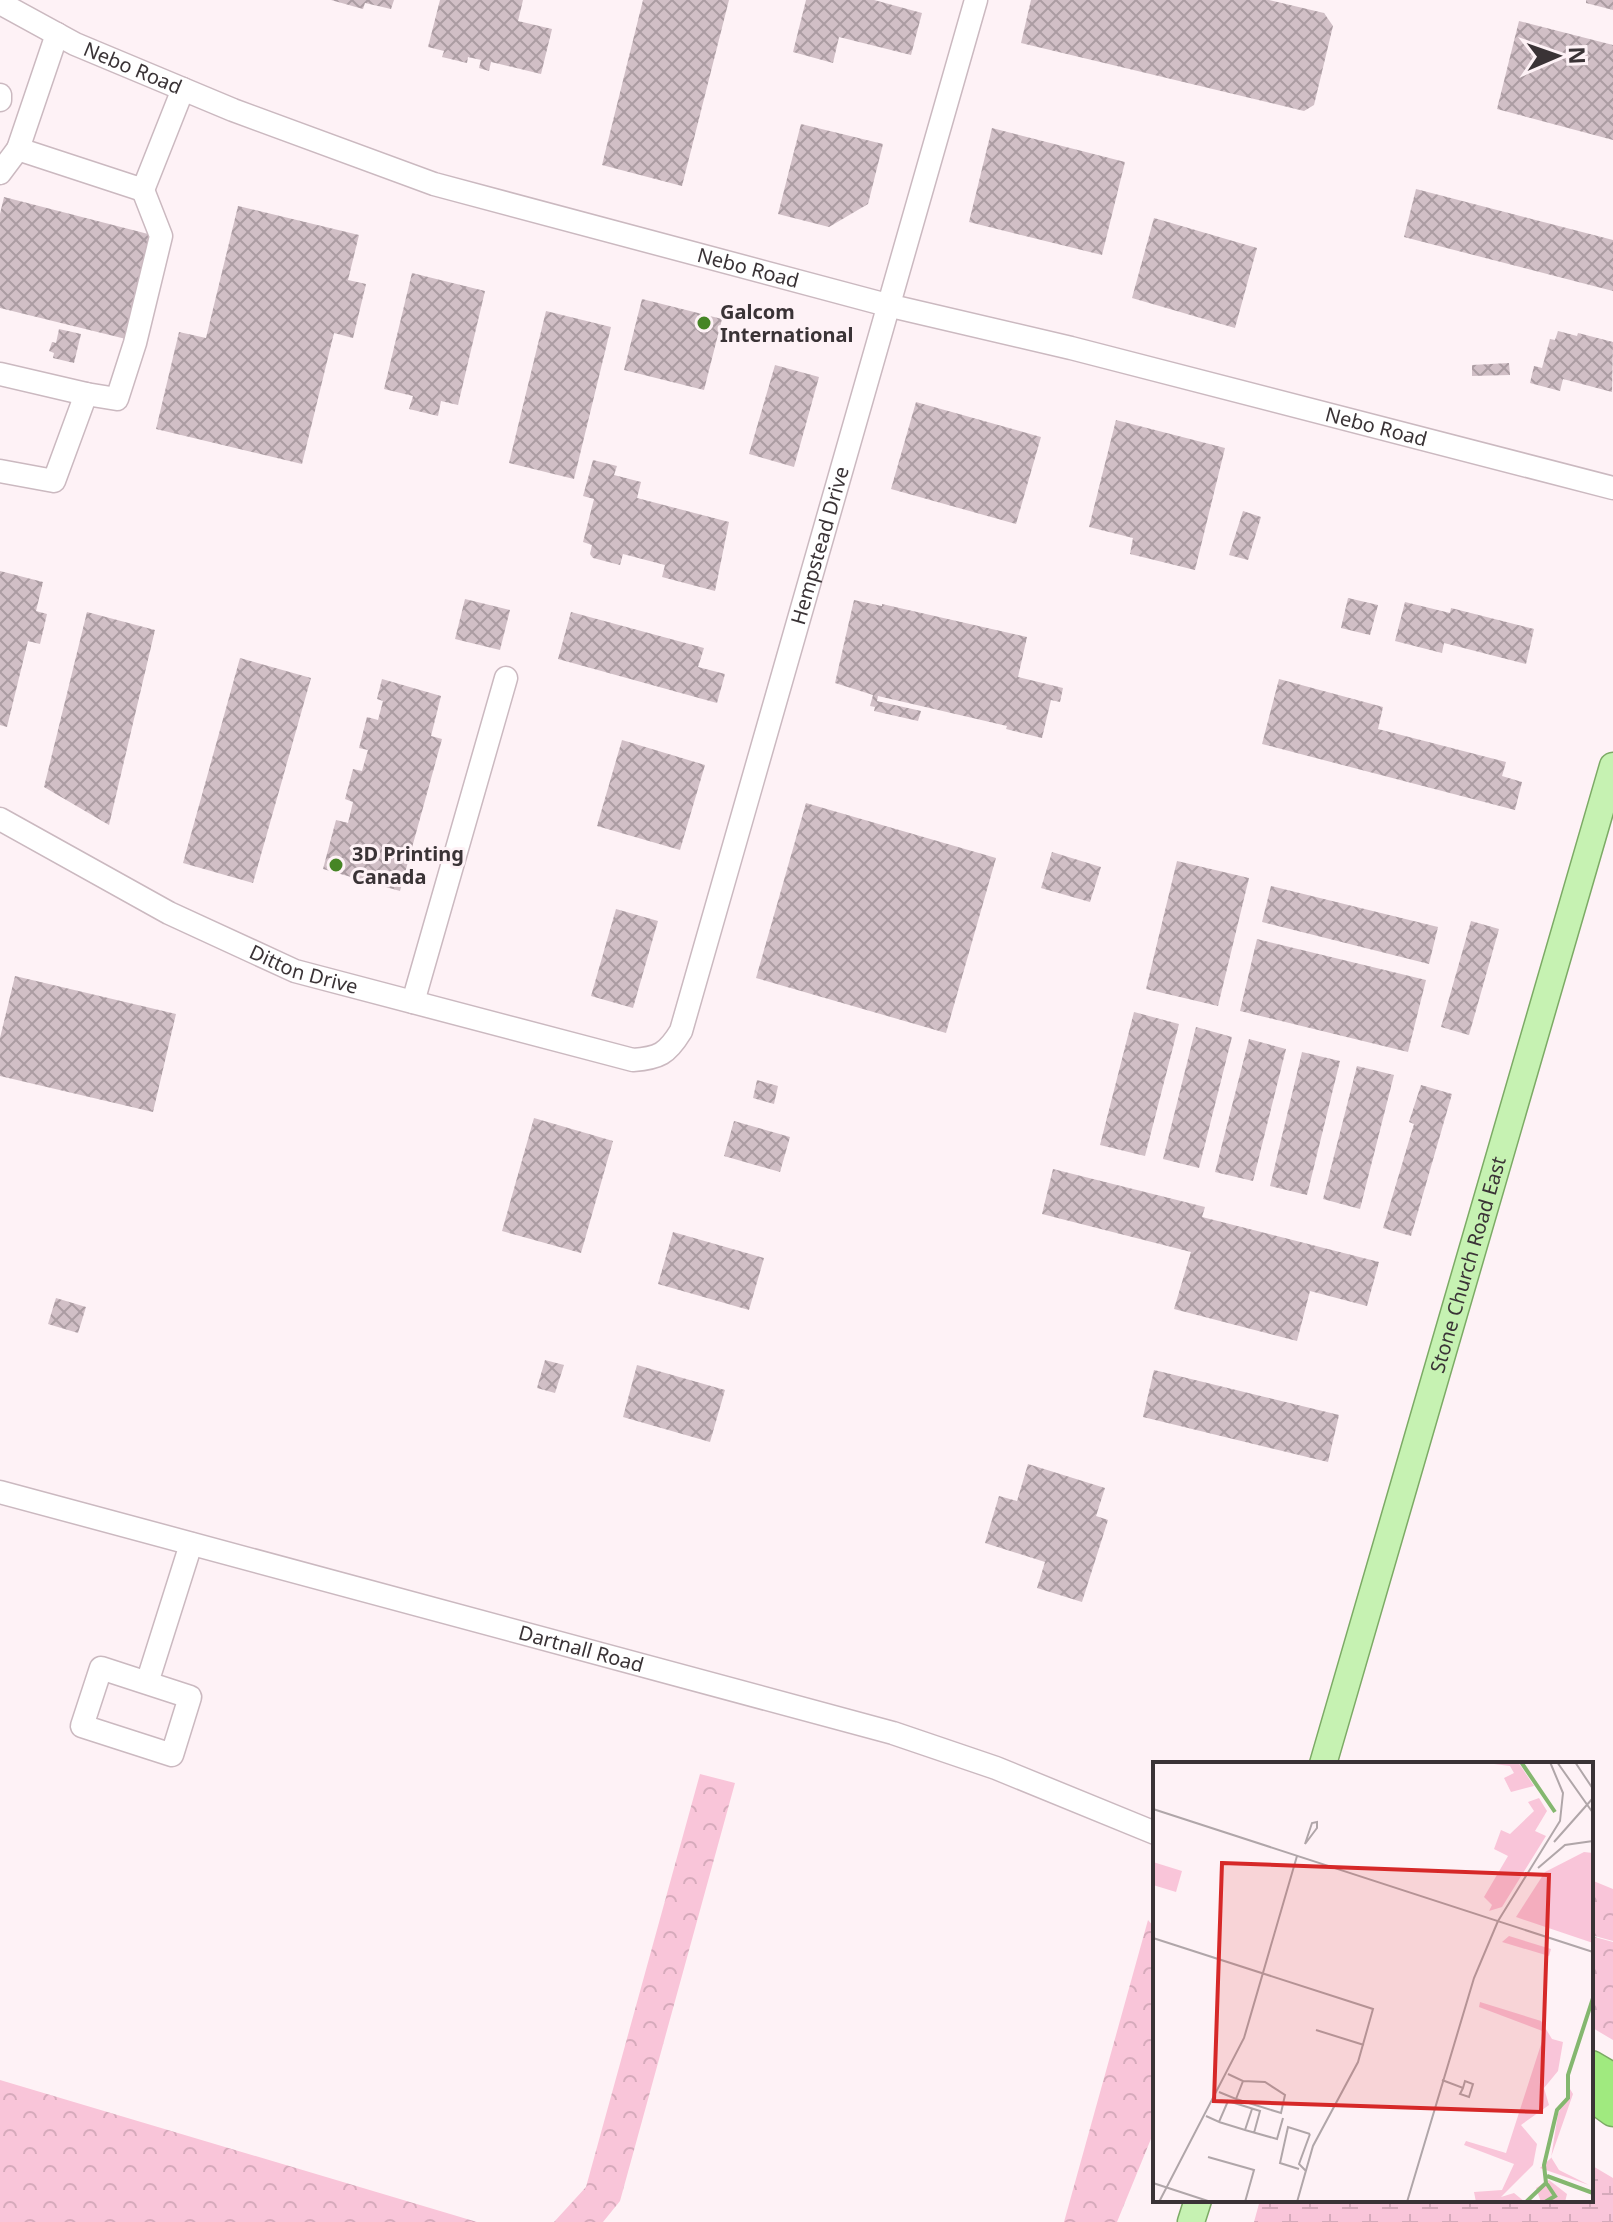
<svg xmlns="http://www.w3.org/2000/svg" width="1613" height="2222" font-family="'Noto Sans',sans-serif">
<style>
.forest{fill:url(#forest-crowns)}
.wetland{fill:url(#wetland-marsh)}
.building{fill:url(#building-cross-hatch)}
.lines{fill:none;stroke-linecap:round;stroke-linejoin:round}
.minor-casing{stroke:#cbb9c0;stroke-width:25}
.major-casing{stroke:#7caa65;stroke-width:29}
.highway-casing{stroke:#7caa65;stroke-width:33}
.minor{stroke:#fff;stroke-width:22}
.major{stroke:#c6f2b2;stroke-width:26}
.highway{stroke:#a0ea7f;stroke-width:30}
.poi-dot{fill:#468525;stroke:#fef2f6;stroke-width:3}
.labels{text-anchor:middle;stroke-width:6;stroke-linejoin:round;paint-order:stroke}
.street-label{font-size:20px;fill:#3a3336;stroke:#fef2f6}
.poi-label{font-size:20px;font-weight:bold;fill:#3a3336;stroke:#fef2f6;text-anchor:start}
.inset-river{fill:none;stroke:#84b76f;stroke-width:4}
.inset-road{fill:none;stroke:#b0a6a9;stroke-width:2}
.view{fill:#d62828;fill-opacity:0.15;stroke:#d62828;stroke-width:4}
.inset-edge{fill:none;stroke:#3a3336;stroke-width:4}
</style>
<defs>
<pattern id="forest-crowns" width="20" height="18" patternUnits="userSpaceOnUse" patternTransform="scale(2)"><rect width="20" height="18" fill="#f9c5d9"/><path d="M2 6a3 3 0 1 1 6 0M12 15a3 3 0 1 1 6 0" fill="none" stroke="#d6aabb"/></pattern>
<pattern id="wetland-marsh" width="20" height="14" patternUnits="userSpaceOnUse" patternTransform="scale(2)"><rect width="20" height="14" fill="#f9c5d9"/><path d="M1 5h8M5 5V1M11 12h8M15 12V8" fill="none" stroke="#d6aabb"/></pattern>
<pattern id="building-cross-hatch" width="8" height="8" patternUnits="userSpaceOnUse" patternTransform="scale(2)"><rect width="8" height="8" fill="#d1bfc6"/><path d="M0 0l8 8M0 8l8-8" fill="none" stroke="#ab9ca2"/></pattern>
</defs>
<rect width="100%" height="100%" fill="#fef2f6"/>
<!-- forest -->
<path class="forest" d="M700 1774 735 1783 620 2201 603 2222H554L586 2187Z
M1591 1880 1613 1889V1941L1591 1935Z
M1148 1920 1155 1928V2129L1117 2222H1064Z
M1591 1936 1613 1942V2040L1591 2027Z
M0 2080 477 2222H0Z"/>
<!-- wetland -->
<path class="wetland" d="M1591 2165 1613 2178V2222H1254L1260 2200H1591Z"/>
<!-- building -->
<path class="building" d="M331 0H394L391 9 365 3 363 9Z
M440 0H523L518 21 552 29 541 74 491 62 489 71 479 68 481 60 468 57 467 63 442 57 444 51 428 47Z
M643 0H729L682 186 602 165Z
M806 0H874L922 13 911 55 839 37 833 63 793 52Z
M1031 0H1269L1324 13 1333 26 1314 105 1304 111 1021 43Z
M1586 0H1613V10L1586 3Z
M1519 21 1613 45V140L1497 109Z
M801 124 883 144 868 204 829 227 778 214Z
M992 128 1125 162 1102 255 969 222Z
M1416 189 1613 240V291L1404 237Z
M4 197 152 235 126 339 0 308V214Z
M238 206 359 235 348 280 366 284 353 338 334 333 302 464 156 429 179 332 206 338Z
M1154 218 1257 248 1235 328 1132 298Z
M412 273 485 291 458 405 441 401 438 416 409 409 413 396 384 389Z
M642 299 722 319 704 390 624 370Z
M546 311 611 327 574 479 509 463Z
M59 329 81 334 74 363 53 358 54 353 49 351 52 342 56 343Z
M1558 331 1577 336 1578 333 1613 342 1612 392 1563 379 1560 391 1530 383 1534 366 1542 368 1550 339 1555 340Z
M1509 363 1510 375 1472 376V365Z
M775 365 819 377 794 467 749 454Z
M916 402 1041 437 1016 524 891 489Z
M1116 420 1225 448 1195 570 1130 554 1133 538 1089 527Z
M593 460 617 466 614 475 641 482 637 498 729 522 715 591 662 577 665 565 623 554 620 565 593 558 590 554 592 545 583 542 594 499 583 496Z
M1243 511 1261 517 1248 560 1229 555Z
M0 571 43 582 36 611 47 614 40 644 28 641 7 727 0 725Z
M1348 598 1378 605 1370 635 1341 628Z
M465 599 510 610 500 650 455 639Z
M854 600 882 606V604L1027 637 1018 677 1063 688 1060 702 1051 700 1042 738 1006 729 1007 726 878 696 877 701 921 711 918 721 874 711 875 707 870 706 873 695 835 683Z
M1405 602 1450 613 1451 608 1534 629 1526 664 1444 643 1442 653 1395 641Z
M87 612 155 630 109 825 44 787Z
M571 612 704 648 698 667 725 674 717 703 558 659Z
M240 658 311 678 253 883 183 863Z
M382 679 441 696 431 736 442 739 400 891 323 869 336 820 348 823 353 802 345 799 353 769 362 771 368 750 359 748 367 717 378 720 383 701 377 699Z
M1279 679 1383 707 1378 729 1506 762 1502 776 1522 782 1515 810 1262 744Z
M622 740 705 765 680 850 597 826Z
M806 803 996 858 946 1033 756 978Z
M1052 852 1101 867 1090 902 1041 888Z
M1177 861 1249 878 1218 1006 1146 989Z
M1271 886 1438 927 1429 964 1262 922Z
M616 909 658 921 633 1008 591 996Z
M1471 921 1499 929 1469 1035 1441 1027Z
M1257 939 1426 980 1408 1052 1240 1011Z
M15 976 176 1014 153 1112 0 1076V1038Z
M1134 1012 1179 1024 1145 1156 1100 1145Z
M1196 1027 1232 1037 1199 1168 1163 1159Z
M1249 1039 1286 1049 1253 1181 1215 1172Z
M1302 1052 1340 1061 1307 1195 1270 1186Z
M1357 1066 1394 1075 1360 1209 1323 1199Z
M757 1080 778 1086 774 1104 753 1098Z
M1421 1085 1452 1094 1411 1236 1383 1228 1414 1124 1409 1122Z
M534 1118 613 1141 581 1253 502 1231Z
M734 1121 790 1137 780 1172 724 1156Z
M1053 1169 1205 1207 1202 1217 1379 1262 1367 1306 1310 1291 1297 1341 1174 1309 1191 1252 1042 1214Z
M673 1232 764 1258 749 1310 658 1284Z
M56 1298 86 1307 78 1333 48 1324Z
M545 1360 564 1365 555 1393 537 1388Z
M637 1365 725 1390 710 1442 623 1417Z
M1154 1370 1339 1415 1328 1462 1143 1417Z
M1028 1464 1105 1488 1096 1516 1108 1520 1082 1602 1037 1588 1045 1562 985 1543 999 1496 1017 1501Z"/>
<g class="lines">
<defs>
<g id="minor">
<path id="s1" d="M0 3 75 44 233 110 434 184 887 305 1071 348 1613 488"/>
<path d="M57 34 18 149 143 190 183 89"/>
<path d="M0 95V100"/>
<path d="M0 173 18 149"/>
<path d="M0 374 86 394"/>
<path d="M0 471 54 481 86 394 117 399 135 343 161 236 143 190"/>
<path id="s2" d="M0 819 169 913 295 971 633 1060C659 1058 667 1054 681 1031L976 0"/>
<path d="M413 1002 506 678"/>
<path id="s3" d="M0 1492 893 1733 996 1768 1155 1833"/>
<path d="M147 1683 101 1668 82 1726 172 1755 190 1697 147 1683 191 1544"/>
</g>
<g id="major">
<path id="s4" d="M1323 1764 1613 766"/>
<path d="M1191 2222 1198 2200"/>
</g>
<path id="highway" d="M1591 2066 1613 2079
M1591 2095 1613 2111"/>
</defs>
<!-- minor casing -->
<use href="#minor" class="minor-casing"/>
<!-- major casing -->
<use href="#major" class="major-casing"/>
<!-- highway casing -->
<use href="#highway" class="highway-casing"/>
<!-- minor -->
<use href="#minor" class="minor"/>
<!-- major -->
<use href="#major" class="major"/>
<!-- highway -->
<use href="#highway" class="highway"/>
</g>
<!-- markers -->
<g class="poi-dot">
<circle cx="704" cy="323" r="8"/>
<circle cx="336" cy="865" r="8"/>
</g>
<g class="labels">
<!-- street labels -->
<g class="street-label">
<text dy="7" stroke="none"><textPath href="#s1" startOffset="148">Nebo Road</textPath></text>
<text dy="7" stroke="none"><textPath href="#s1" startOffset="796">Nebo Road</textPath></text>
<text dy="7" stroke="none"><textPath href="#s1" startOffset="1444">Nebo Road</textPath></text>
<text dy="7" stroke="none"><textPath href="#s2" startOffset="1246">Hempstead Drive</textPath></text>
<text dy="7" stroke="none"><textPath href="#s2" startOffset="340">Ditton Drive</textPath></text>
<text dy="7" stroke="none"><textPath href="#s4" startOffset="520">Stone Church Road East</textPath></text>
<text dy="7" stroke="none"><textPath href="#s3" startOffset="602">Dartnall Road</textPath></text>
</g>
<!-- poi labels -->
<g class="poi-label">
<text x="720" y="319">Galcom<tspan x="720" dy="23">International</tspan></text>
<text x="352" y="861">3D Printing<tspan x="352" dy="23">Canada</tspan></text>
</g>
</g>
<!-- overview -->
<g transform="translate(1153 1762)">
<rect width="440" height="440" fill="#fef2f6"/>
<path d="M0 100 29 109 23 130 0 123Z" fill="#f9c5d9"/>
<path d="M325 0H365L381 24 358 30 351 16 361 11 357 4ZM386 36 394 49 382 69 393 74 349 145 336 149 339 143 331 135 355 94 341 87 348 68 357 72 381 49 375 40ZM356 174 398 187 396 194 349 180ZM327 240 388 259 399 277 410 280 405 309 391 326 396 343 368 363 384 382 380 403 348 435 361 431 372 440H323L321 430 349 428 361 402 311 383 313 379 353 391 392 270 326 245ZM417 327 420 332 398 395 406 408 436 423 387 406 398 396 405 352ZM396 418 414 432 412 440H388L383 426Z" fill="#f9c5d9"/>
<path d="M431 90 440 91V181L363 155 392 110Z" fill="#f9c5d9"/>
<path class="inset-river" d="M368 0 402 50M394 414 440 431M373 440 393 421 391 403 404 348 415 336V313L440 236M392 440 402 434 394 422"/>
<path class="inset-road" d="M404 0 440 51M422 0 440 27M0 47 440 190M164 60V66L152 82 159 61ZM401 80 440 36M385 106 412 83 440 79M345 159 407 59 410 31 397 0M0 176 220 247 205 300 160 384 144 440M163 268 211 283M289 318 310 326 312 319 320 322 316 335 307 332 310 326M66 330 83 337 90 319 75 312M83 337 128 351 132 333 112 320 90 319M53 354 66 360 75 339 107 349 101 371M66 360 92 368 99 347M92 368 124 377 130 356M55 395 101 408 92 440M146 407 127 401 135 365 157 372M153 409 146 402 157 372M0 421 58 440M6 440 91 276 144 94M254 440 321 216 345 159"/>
<path class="view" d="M69 101 396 113 388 350 61 339Z"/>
<rect width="440" height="440" class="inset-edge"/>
</g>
<!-- north arrow -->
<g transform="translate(1557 56) rotate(88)" stroke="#fef2f6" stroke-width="6" paint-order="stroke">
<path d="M0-6L14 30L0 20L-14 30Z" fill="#3a3336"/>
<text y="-12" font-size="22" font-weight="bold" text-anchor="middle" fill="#3a3336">N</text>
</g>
</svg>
